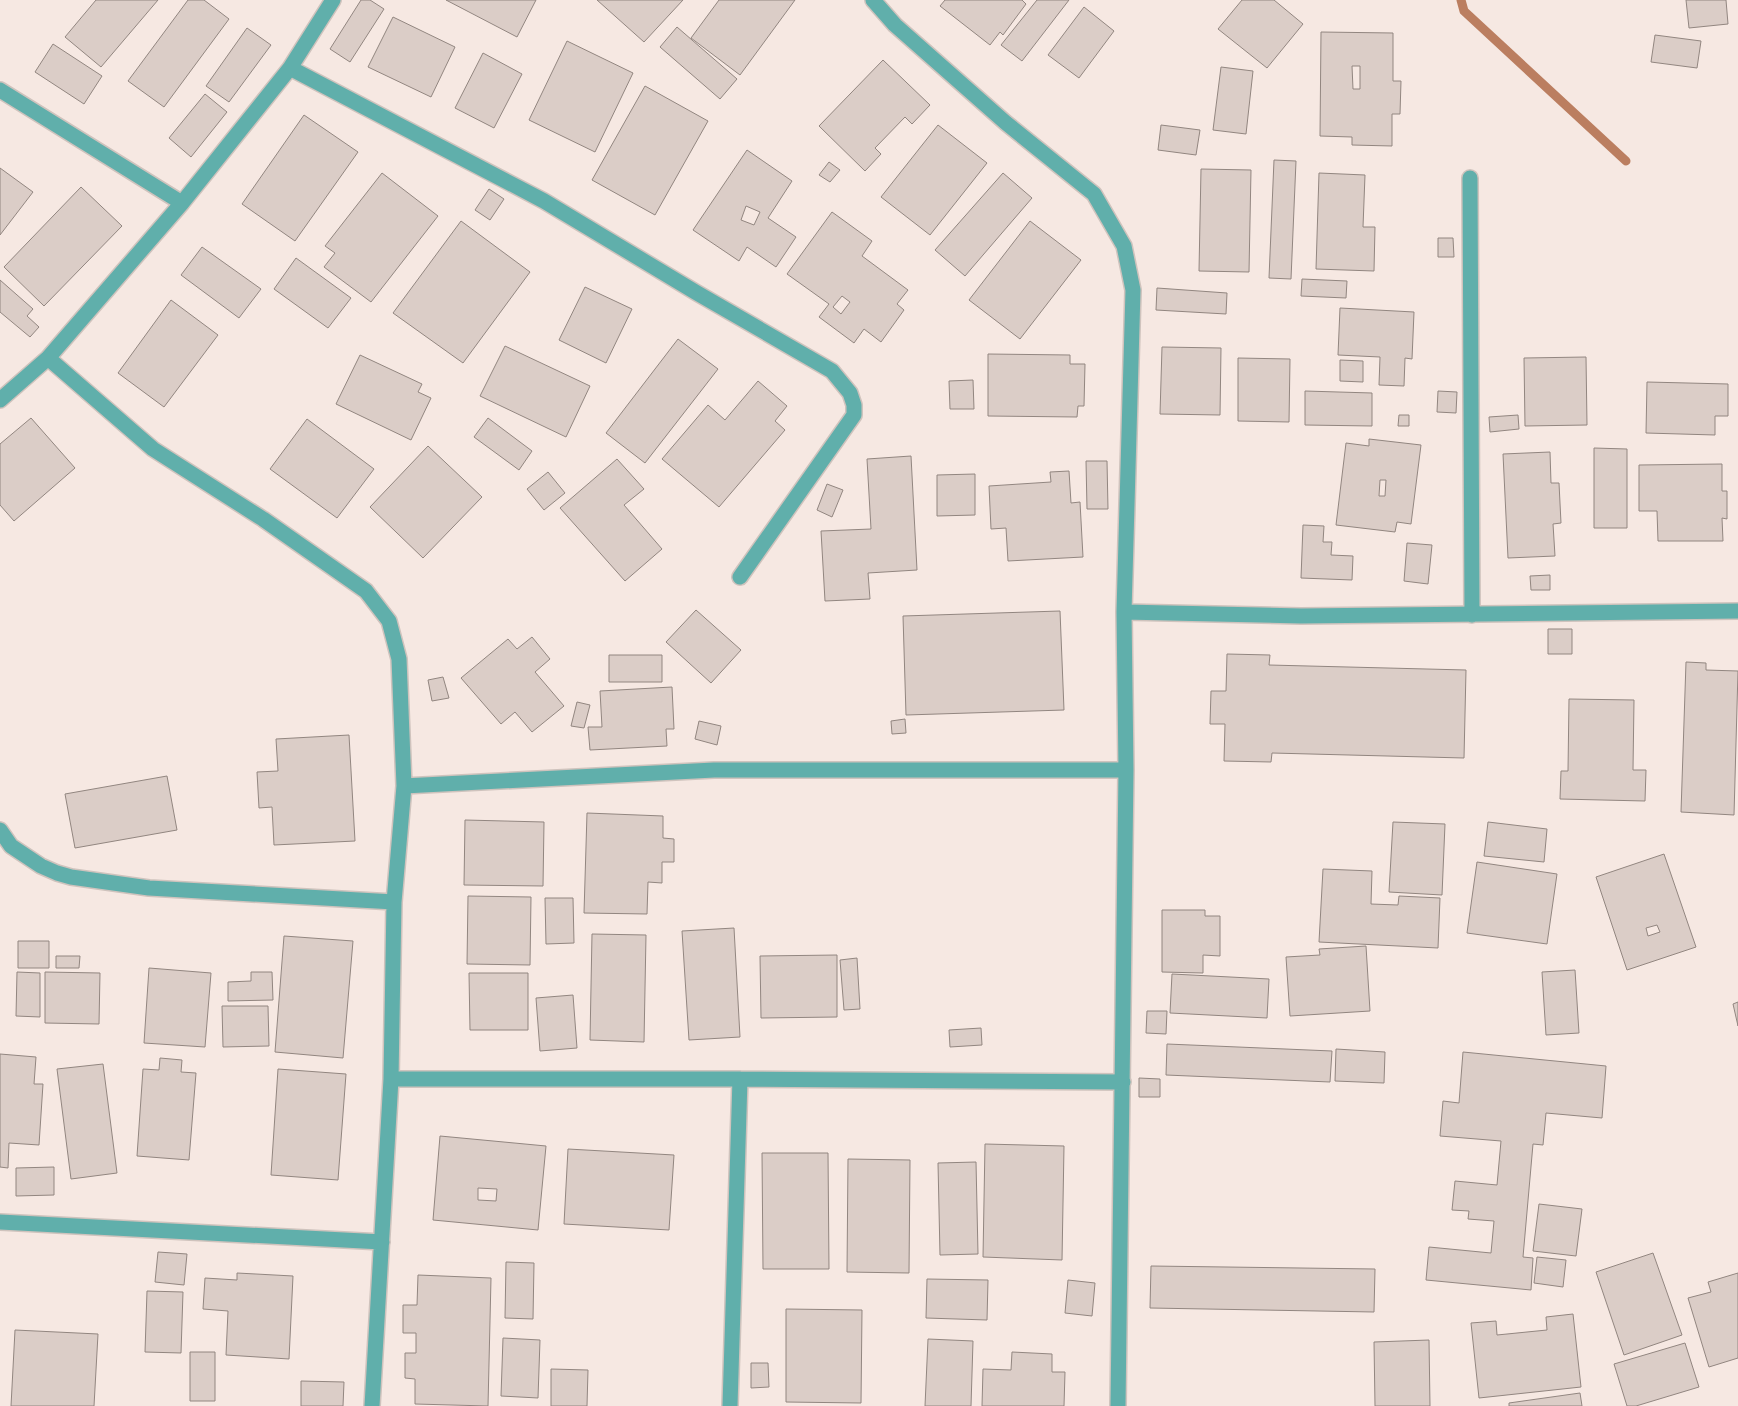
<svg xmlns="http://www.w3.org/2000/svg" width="1738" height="1406" font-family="'Libre Baskerville',serif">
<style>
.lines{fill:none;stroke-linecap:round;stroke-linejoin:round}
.stream{stroke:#bb7e60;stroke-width:9}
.building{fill:#dbcdc7;stroke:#928680;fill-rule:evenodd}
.street-casing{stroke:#cfc3bd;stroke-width:18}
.street{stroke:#60afab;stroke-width:15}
</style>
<rect width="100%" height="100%" fill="#f6e8e2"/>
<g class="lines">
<!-- stream -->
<path class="stream" d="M1461 0 1464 11 1626 161"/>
</g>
<!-- building -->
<path class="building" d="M96 0H158L101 67 65 37Z
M188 0H204L229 19 164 107 128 81Z
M361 0H370L384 9 350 62 330 49Z
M446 0H536L517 37Z
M597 0H683L644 42Z
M719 0H795L740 75 691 38Z
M945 0H1022L1026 4 1003 35 1000 32 990 45 940 6Z
M1037 0H1069L1022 61 1001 45Z
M1242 0H1274L1303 24 1267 68 1218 29Z
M1686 0H1726L1728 24 1689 28Z
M1084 7 1114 31 1079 78 1048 55Z
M393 17 455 47 431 97 368 67Z
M677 27 737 79 720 99 660 47Z
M247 28 271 45 229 102 206 86Z
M1321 32 1393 33V81H1401L1400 114H1392V146L1352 145V137L1320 136ZM1352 66H1360V89H1353Z
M1655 35 1701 41 1697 68 1651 62Z
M567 41 633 73 595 152 529 120Z
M53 44 102 76 84 104 35 72Z
M483 53 522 74 494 128 455 108Z
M883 60 930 105 912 124 905 117 875 148 881 154 865 171 819 126Z
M1221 67 1253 71 1246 134 1213 130Z
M645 86 708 121 655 215 592 180Z
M205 94 227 112 191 157 169 138Z
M304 115 358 152 295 241 242 204Z
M938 125 987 163 930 235 881 197Z
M1161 125 1200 130 1196 155 1158 150Z
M747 150 792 181 768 218 796 237 776 267 747 247 739 261 693 230ZM746 206 760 212 754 225 741 220Z
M1274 160 1296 161 1291 279 1269 278Z
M829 162 840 170 830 182 819 175Z
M0 168 33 192 0 235Z
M1201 169 1251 170 1249 272 1199 271Z
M382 173 438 216 371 302 324 267 335 253 325 246Z
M1003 173 1032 198 965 276 935 250Z
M1319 173 1365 175 1363 227H1375L1374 271 1316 269Z
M81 187 122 226 44 306 4 267Z
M489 189 504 199 490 220 475 210Z
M832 212 872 241 862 256 908 290 897 304 904 310 881 342 864 329 854 343 819 317 829 304 787 274ZM842 296 850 302 841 314 833 307Z
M461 221 530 272 463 363 393 313Z
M1030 221 1081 260 1020 339 969 300Z
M1438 238H1453L1454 257H1438Z
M202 247 261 289 239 318 181 275Z
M296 258 351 298 328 328 274 289Z
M1302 279 1347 281 1346 298 1301 296Z
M0 280 33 309 27 316 39 327 30 337 0 312Z
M585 287 632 309 606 363 559 340Z
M1157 288 1227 293 1226 314 1156 310Z
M171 300 218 335 164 407 118 373Z
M1340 308 1414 312 1412 359 1405 358 1404 386 1379 385 1380 357 1338 355Z
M678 339 718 369 645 463 606 433Z
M505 346 590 386 566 437 480 396Z
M1162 347 1221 348 1220 415 1160 414Z
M988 354 1070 355V364H1085L1084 406H1078L1077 417 988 416Z
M360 355 422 384 418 392 431 398 411 440 336 404Z
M1586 357 1587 425 1525 426 1524 358Z
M1238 358 1290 359 1289 422 1238 421Z
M1340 360 1363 361V382L1340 381Z
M973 380 974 409H950L949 381Z
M758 381 787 406 775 421 785 430 719 507 662 459 708 405 725 420Z
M1647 382 1728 384V416H1715V435L1646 433Z
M1305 391 1372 393V426L1305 425Z
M1438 391 1457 392 1456 413 1437 412Z
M1399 415H1409V426H1398Z
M1518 415 1519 429 1490 432 1489 417Z
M31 418 75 468 14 521 0 505V444Z
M488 418 532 451 519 470 474 437Z
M307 419 374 469 337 518 270 469Z
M1369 439 1421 445 1411 524 1397 522 1395 532 1336 525 1346 443 1369 446ZM1380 480H1386L1385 496H1379Z
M428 446 482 497 423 558 370 507Z
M1594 448 1627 449V528H1594Z
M1550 452 1551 483H1559L1561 523 1553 524 1555 556 1508 558 1503 454Z
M911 456 917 570 868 573 870 599 825 601 821 531 871 529 867 459Z
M617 459 644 489 624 505 662 549 625 581 560 508Z
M1086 461H1107L1108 509H1087Z
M1722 464V491H1727V519L1722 518 1723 541H1658L1657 511H1639V465Z
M1069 471 1071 503 1080 502 1083 557 1008 561 1006 528 991 529 989 486 1051 482 1050 472Z
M548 472 565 493 544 510 527 489Z
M975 474V515L937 516V475Z
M827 484 843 490 832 517 817 510Z
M1303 525 1324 526 1323 542H1332L1331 555 1353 556 1352 580 1301 578Z
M1407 543 1432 545 1428 584 1404 581Z
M1550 575V590H1531L1530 576Z
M696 610 741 650 711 683 666 642Z
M1060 611 1064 710 906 715 903 616Z
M1548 629H1572V654H1548Z
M532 637 550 659 535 672 564 706 532 732 515 712 501 724 461 678 508 639 517 649Z
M1227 654 1270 655 1269 665 1466 670 1464 758 1272 753 1271 762 1224 761 1225 724H1210L1211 691H1226Z
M609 655H662V682H609Z
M1686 662 1706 663V670L1738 671 1734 815 1681 812Z
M443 677 449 698 432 701 428 680Z
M672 687 674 729H666L667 746 590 750 588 727H602L600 691Z
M1569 699 1634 700 1633 770H1646L1645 801 1560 799 1561 771H1568Z
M577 702 590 705 584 728 571 726Z
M905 719 906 733 892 734 891 721Z
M699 721 721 726 717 745 695 739Z
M349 735 355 841 274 845 272 807 259 808 257 772 278 771 276 739Z
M167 776 177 830 75 848 65 794Z
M587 813 663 816V838L674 839V862H662V883L648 882 647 914 584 913Z
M465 820 544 822 543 886 464 885Z
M1393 822 1445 824 1442 895 1389 892Z
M1488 822 1547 829 1544 862 1484 856Z
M1664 854 1696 947 1627 970 1596 877ZM1657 925 1660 932 1648 936 1646 928Z
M1477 862 1557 874 1547 944 1467 933Z
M1323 869 1372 871 1371 904 1398 905 1399 896 1440 898 1438 948 1319 942Z
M468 896 531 897 530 965 467 964Z
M545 898H573L574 943 546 944Z
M1162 910H1205V916H1220V956L1203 955V973L1162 972Z
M734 928 740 1037 689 1040 682 931Z
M592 934 646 935 644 1042 590 1040Z
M284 936 353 941 343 1058 275 1052Z
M18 941H49V968H18Z
M1366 946 1370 1011 1290 1016 1286 957 1320 955 1319 949Z
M837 955V1017L761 1018 760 956Z
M56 956H80L79 968H56Z
M857 958 860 1009 844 1010 840 960Z
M149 968 211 973 205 1047 144 1043Z
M1575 970 1579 1033 1546 1035 1542 972Z
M17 972 40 973V1017L16 1016Z
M45 972 100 973 99 1024 45 1023Z
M251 972H272L273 1000 228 1001V982L251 981Z
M469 973H528V1030H470Z
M1172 974 1269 979 1267 1018 1170 1013Z
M573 995 577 1048 540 1051 536 998Z
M1738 1002V1026L1733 1004Z
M222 1006H268L269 1046 223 1047Z
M1147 1011H1167L1166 1034 1146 1033Z
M981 1028 982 1045 950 1047 949 1030Z
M1167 1044 1332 1051 1330 1082 1166 1075Z
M1336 1049 1385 1052 1384 1083 1335 1081Z
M1463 1052 1606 1066 1602 1118 1546 1113 1543 1145 1533 1144 1523 1257 1533 1258 1531 1290 1426 1280 1429 1247 1491 1253 1494 1221 1468 1219 1469 1211 1452 1210 1455 1181 1497 1185 1501 1141 1440 1136 1443 1101 1459 1103Z
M0 1054 36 1057 34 1084H43L39 1145 9 1143 8 1168 0 1167Z
M160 1058 182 1060 181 1072 196 1073 189 1160 137 1156 143 1069 159 1070Z
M103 1064 117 1173 71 1179 57 1069Z
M278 1069 346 1074 338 1180 271 1175Z
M1139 1078 1160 1079V1097H1139Z
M440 1136 546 1146 538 1230 433 1220ZM478 1188 497 1189 496 1201 478 1200Z
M985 1144 1064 1146 1062 1260 983 1257Z
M568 1149 674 1155 669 1230 564 1224Z
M762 1153H828L829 1269H763Z
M848 1159 910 1160 909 1273 847 1272Z
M976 1162 978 1254 940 1255 938 1163Z
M54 1167V1195L16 1196V1168Z
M1539 1204 1582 1209 1576 1256 1533 1251Z
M158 1252 187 1254 184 1285 155 1282Z
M1653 1253 1682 1335 1624 1355 1596 1272Z
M1537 1257 1566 1260 1563 1287 1534 1283Z
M506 1262 534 1263 533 1319 505 1318Z
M1151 1266 1375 1269 1374 1312 1150 1308Z
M237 1273 293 1276 289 1359 226 1355 228 1311 203 1309 205 1278 237 1280Z
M1738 1273V1358L1709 1367 1688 1298 1711 1292 1708 1282Z
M418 1275 491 1278 488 1406 415 1404V1379L405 1378V1353H416V1333H403V1305H417Z
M927 1279 988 1280 987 1320 926 1318Z
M1068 1280 1095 1283 1092 1316 1065 1313Z
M147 1291 183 1292 181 1353 145 1352Z
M786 1309 862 1310 861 1403 786 1402Z
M1573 1314 1581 1387 1479 1398 1471 1323 1496 1321 1497 1335 1547 1330 1546 1317Z
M15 1330 98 1334 94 1406H11Z
M503 1338 540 1340 538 1398 501 1396Z
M928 1339 973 1341 971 1406H925Z
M1429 1340 1430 1406H1375L1374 1342Z
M1685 1343 1699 1387 1636 1406H1627L1614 1364Z
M190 1352H215V1401H190Z
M1012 1352 1052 1354V1372H1065L1064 1406H982L983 1369 1011 1370Z
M751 1363H768L769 1387 751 1388Z
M551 1369 588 1370 587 1406H551Z
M301 1381 344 1382 343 1406H301Z
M1580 1393 1582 1406H1509V1403Z"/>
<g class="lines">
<defs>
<path id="street" d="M873 0 895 25 1006 123 1094 194 1124 246 1133 290 1124 612 1126 770 1118 1406
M290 68 544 201 697 293 832 371 850 393 854 405V415L740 577
M0 90 182 203
M1470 178 1472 615
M48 358 153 449 263 519 366 591 389 621 399 659 404 786 394 902 391 1079 372 1406
M0 400 48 358 182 203 290 68 333 0
M1124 612 1301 616 1738 611
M404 786 714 770H1126
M0 830 11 846 41 866 57 873 71 877 149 888 394 902
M391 1079H740L1123 1082
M0 1222 382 1242
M730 1406 740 1079"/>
</defs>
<!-- street casing -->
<use href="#street" class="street-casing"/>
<!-- street -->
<use href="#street" class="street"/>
</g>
</svg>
